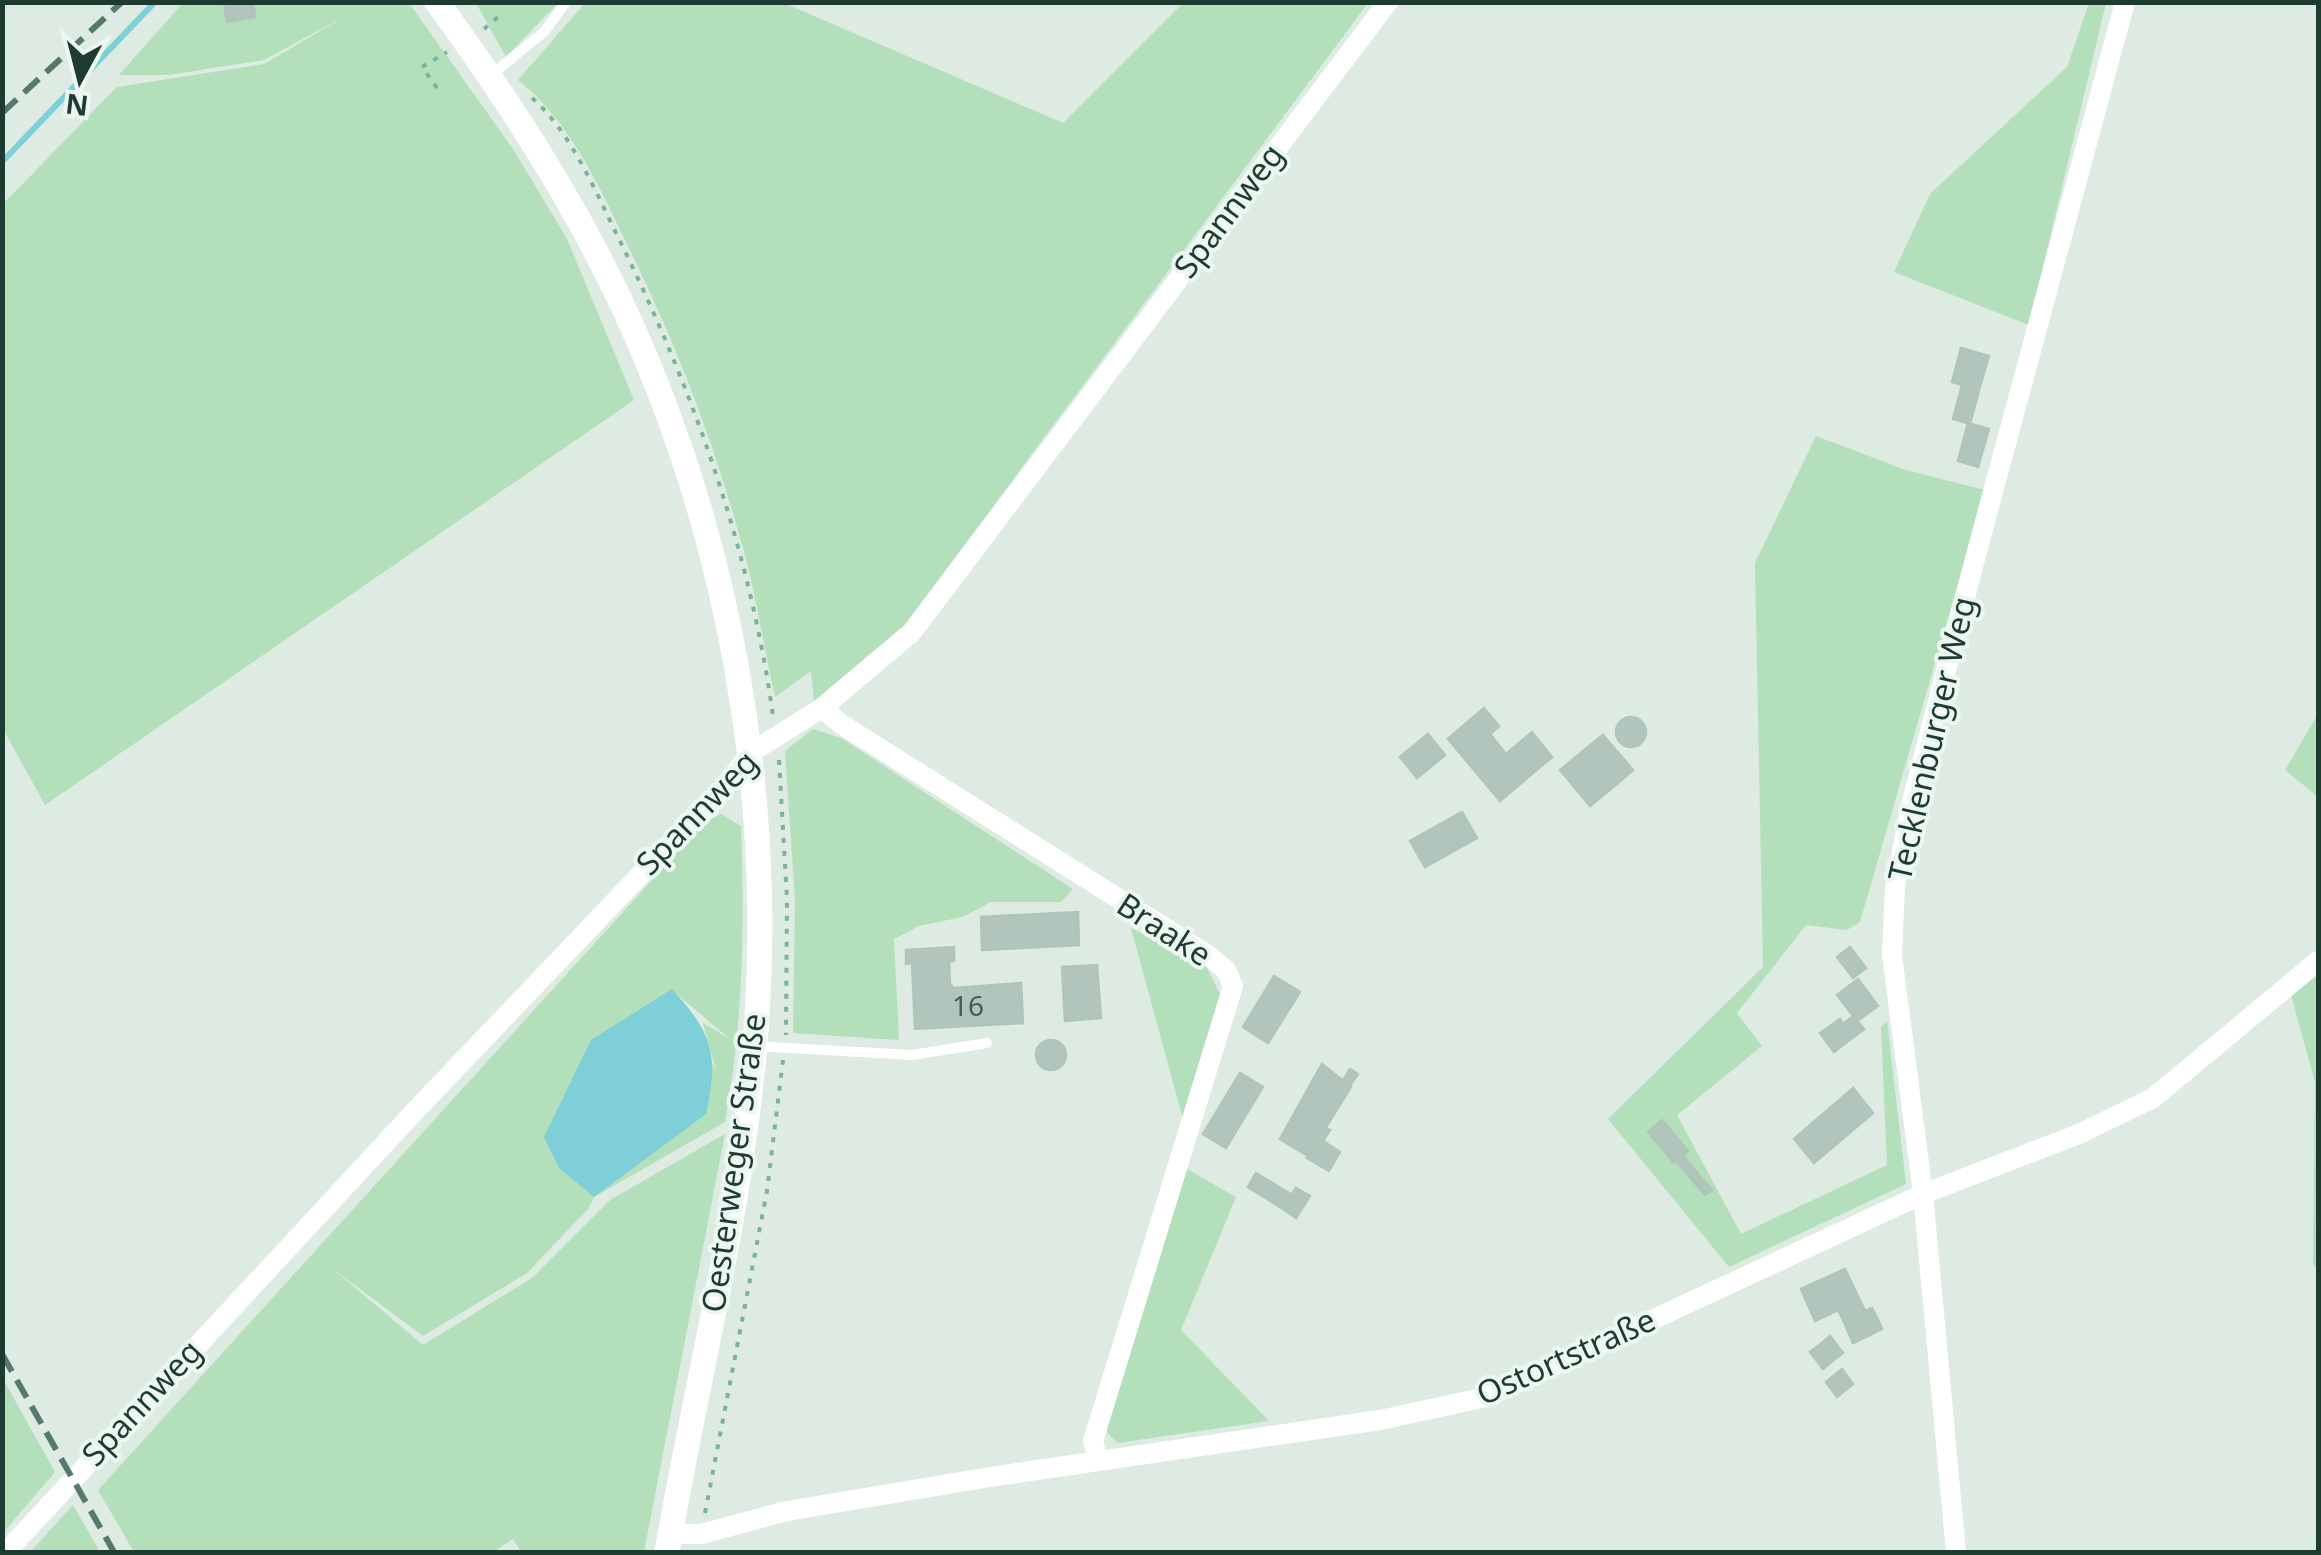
<svg xmlns="http://www.w3.org/2000/svg" width="2321" height="1555" font-family="'Noto Sans',sans-serif">
<style>
.green{fill:#b3dfbb;fill-rule:evenodd}
.water{fill:#7ecfd7}
.lines{fill:none;stroke-linecap:round;stroke-linejoin:round}
.stream{stroke:#7ecfd7;stroke-width:6}
.building{fill:#b2c5bc;stroke:#afc5ba;stroke-width:2.5}
.path{stroke:#7ab29c;stroke-width:4;stroke-dasharray:5 8;stroke-linecap:butt}
.service{stroke:#fff;stroke-width:10}
.minor{stroke:#fff;stroke-width:20}
.tertiary{stroke:#fff;stroke-width:25}
.rail{stroke:#57786c;stroke-width:6;stroke-dasharray:20 10;stroke-linecap:butt}
.labels{text-anchor:middle;stroke-width:8;stroke-linejoin:round;paint-order:stroke}
.number-label{font-size:28px;fill:#425e54}
.street-label{font-size:32px;fill:#1d3b31;stroke:#edf7f1}
</style>
<rect width="100%" height="100%" fill="#ddebe3"/>
<!-- green -->
<path class="green" d="M183 3H409L513 149 567 239 634 400 45 805 3 729 2 205 117 87 264 64 349 14 264 60 169 75H119Z
M476 3H558L506 57Z
M585 3H784L1063 123 1183 3H1368L903 627 814 701 811 671 775 697C763 643 755 587 739 534 710 430 671 332 623 236 596 179 568 120 518 80Z
M2089 3H2106L2029 325 1894 272 1930 194 2067 67Z
M1816 436 1906 470 1985 490 1860 922 1847 930 1806 925 1737 1013 1762 1046 1677 1115 1741 1234 1887 1165 1881 1027 1887 1021 1906 1184 1729 1267 1608 1119 1763 967 1755 563Z
M2318 714V797L2285 770Z
M813 729 841 738 1073 889 1061 902H991L962 917 919 926 894 939 899 1040 793 1033 795 899 785 751Z
M721 814 741 826C745 927 743 1022 725 1122L594 1197 588 1209 527 1273 423 1336 333 1269 423 1345 532 1278 610 1200 725 1134 644 1552H521L513 1539 493 1552H134L98 1490 703 824ZM672 990 730 1039 703 1023 716 1070Z
M1131 928 1206 966 1224 1002 1184 1123Z
M2318 975V1269L2313 1264 2315 1082 2291 995Z
M1187 1169 1236 1197 1181 1330 1269 1421 1117 1443 1104 1429Z
M3 1379 55 1472 3 1533H2Z
M73 1505 100 1552H30Z"/>
<!-- water -->
<path class="water" d="M672 989C713 1034 719 1055 706 1114L594 1197 559 1168 544 1137 591 1040Z"/>
<g class="lines">
<!-- stream -->
<path class="stream" d="M2 162 155 2"/>
</g>
<!-- building -->
<path class="building" d="M224 2H253L255 17 227 22Z
M1961 348 1989 356 1979 390 1952 382Z
M1962 385 1979 390 1970 424 1953 419Z
M1968 423 1989 429 1978 467 1958 461Z
M1484 708 1499 726 1490 734 1506 754 1532 732 1552 757 1500 801 1448 739Z
M1616 732a15 15 0 1 1 30 0a15 15 0 1 1-30 0Z
M1428 734 1445 755 1417 778 1400 757Z
M1603 735 1633 770 1618 783 1588 747Z
M1588 747 1618 783 1590 806 1560 770Z
M1462 812 1477 838 1425 867 1410 841Z
M1078 912 1079 945 982 950 981 917Z
M954 947V961H949L950 984 954 988 1021 983 1023 1023 915 1029 912 963 906 964V950Z
M1850 947 1860 960 1847 970 1837 957Z
M1860 960 1866 968 1853 978 1847 970Z
M1097 965 1101 1018 1065 1021 1062 967Z
M1274 976 1300 992 1268 1043 1243 1027Z
M1858 979 1878 1006 1857 1021 1837 995Z
M1853 1016 1864 1029 1834 1052 1820 1033 1840 1019 1843 1024Z
M1036 1055a15 15 0 1 1 30 0a15 15 0 1 1-30 0Z
M1322 1064 1351 1087 1308 1156 1280 1139Z
M1350 1069 1358 1074 1350 1086 1342 1082Z
M1240 1073 1263 1087 1226 1148 1203 1134Z
M1853 1088 1873 1113 1814 1163 1794 1139Z
M1662 1120 1688 1151 1674 1163 1648 1132Z
M1326 1128 1330 1130 1323 1141 1340 1152 1329 1171 1307 1158Z
M1683 1156 1712 1190 1705 1195 1676 1161Z
M1256 1173 1292 1195 1283 1209 1248 1187Z
M1296 1188 1310 1196 1296 1218 1283 1209Z
M1845 1269 1865 1311 1872 1308 1878 1320 1866 1326 1860 1314 1844 1322 1838 1310 1815 1321 1801 1289Z
M1860 1314 1870 1335 1853 1343 1844 1322Z
M1878 1320 1882 1329 1870 1335 1866 1326Z
M1830 1336 1843 1353 1836 1358 1823 1342Z
M1823 1342 1836 1358 1823 1369 1810 1352Z
M1842 1369 1853 1384 1837 1397 1826 1382Z"/>
<g class="lines">
<!-- path -->
<path class="path" d="M484 29 498 17
M437 88 422 67 447 52
M532 98C570 131 594 188 616 233 691 384 750 548 773 716
M779 760 787 899 786 1035
M705 1513 767 1191 783 1060"/>
<!-- service -->
<path class="service" d="M492 74 544 32 566 2
M755 1046 912 1055 987 1043"/>
<!-- minor -->
<path class="minor" d="M822 708 841 724 1208 955 1226 970 1233 986 1093 1441 1098 1460
M670 1534H701L787 1511 996 1476 1380 1420 1486 1397 1923 1194 2079 1134 2153 1098 2318 961
M6 1552 415 1111 726 785 750 753 822 708 912 632 1388 2
M1956 1552 1923 1194 1892 955 1895 887 1912 801 1976 555 2125 2"/>
<!-- tertiary -->
<path class="tertiary" d="M437 2C506 97 571 196 621 302 728 530 776 793 755 1044 740 1216 696 1383 667 1552"/>
<!-- rail -->
<path class="rail" d="M2 113 122 2
M2 1354 114 1552"/>
</g>
<g class="labels">
<!-- number labels -->
<g class="number-label">
<text x="968" y="1016">16</text>
</g>
<!-- street labels -->
<g class="street-label">
<text transform="translate(1229 211) rotate(-53)" y="11">Spannweg</text>
<text transform="translate(1932 739) rotate(-77)" y="11">Tecklenburger Weg</text>
<text transform="translate(697 813) rotate(-46)" y="11">Spannweg</text>
<text transform="translate(1164 930) rotate(33)" y="11">Braake</text>
<text transform="translate(734 1163) rotate(-82)" y="11">Oesterweger Straße</text>
<text transform="translate(1566 1357) rotate(-24)" y="11">Ostortstraße</text>
<text transform="translate(142 1403) rotate(-47)" y="11">Spannweg</text>
</g>
</g>
<!-- border -->
<rect width="2321" height="1555" fill="none" stroke="#1d3b31" stroke-width="10"/>
<!-- north arrow -->
<g transform="translate(80 80) rotate(187)" stroke="#edf7f1" stroke-width="8" paint-order="stroke">
<path d="M0-8L18 38L0 25L-18 38Z" fill="#1d3b31"/>
<text y="-15" font-size="28" font-weight="bold" text-anchor="middle" fill="#1d3b31">N</text>
</g>
</svg>
